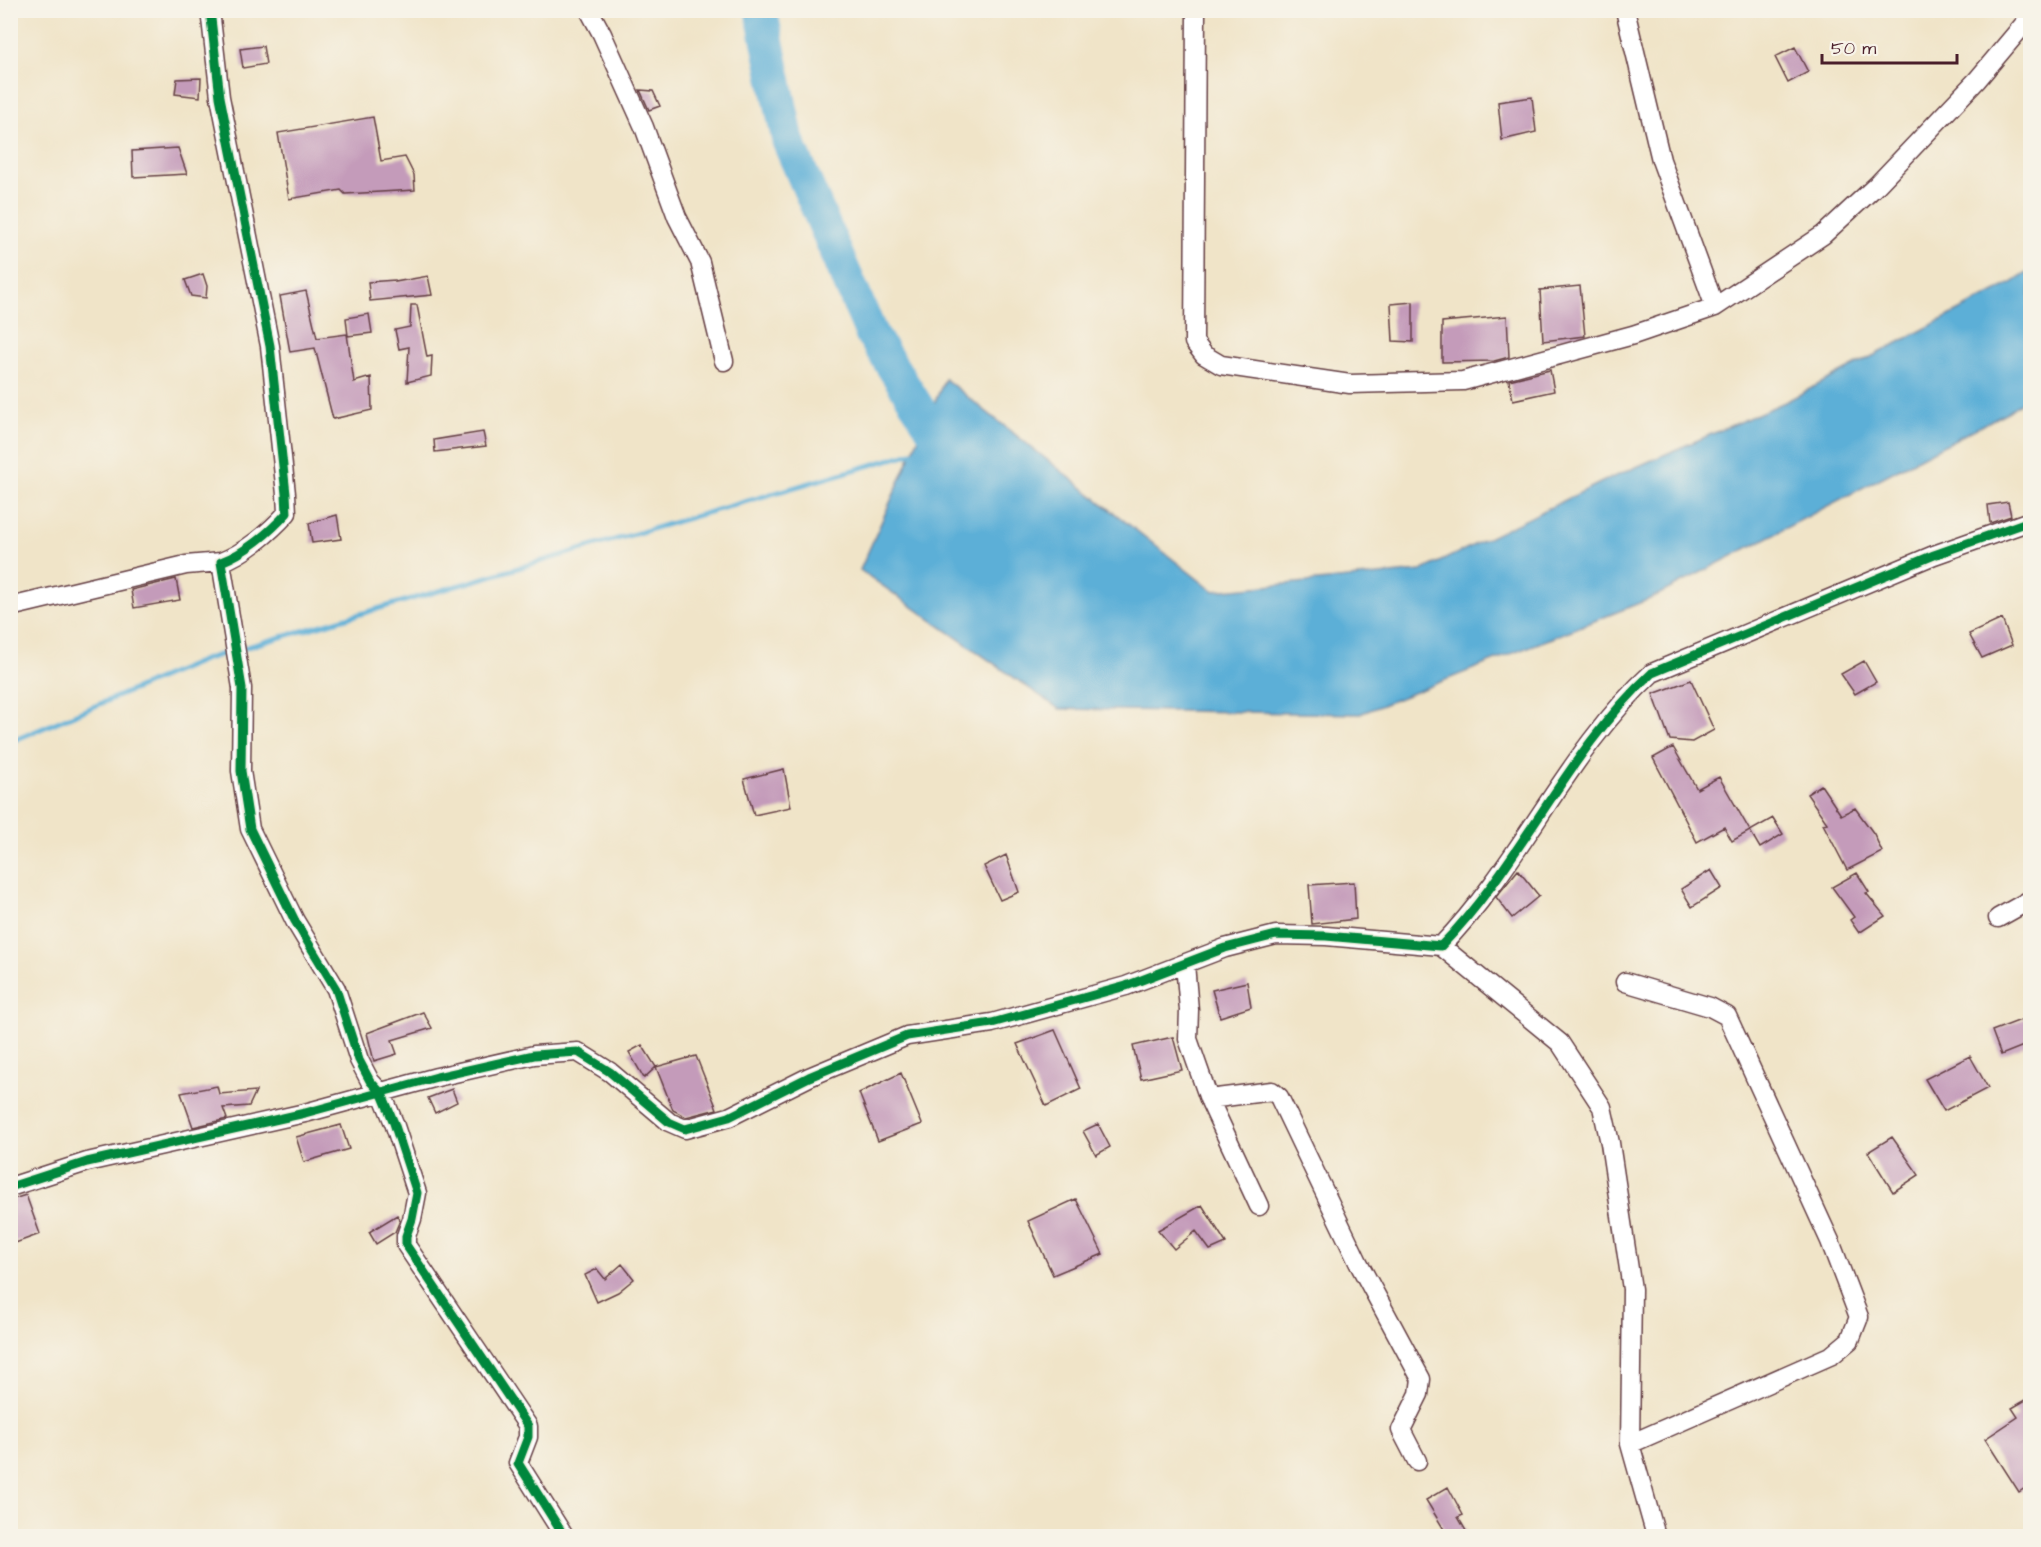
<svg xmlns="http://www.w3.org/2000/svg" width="2041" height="1547" font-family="'Architects Daughter',sans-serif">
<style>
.water{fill:#5bafd7;stroke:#526781;stroke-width:1.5}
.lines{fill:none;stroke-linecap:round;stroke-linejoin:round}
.stream{stroke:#5bafd7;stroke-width:5}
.river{stroke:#5bafd7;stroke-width:33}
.building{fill:#c49bba}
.minor-casing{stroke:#633d43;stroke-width:21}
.minor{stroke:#fff;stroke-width:18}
.cycleway-casing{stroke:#f7f3e8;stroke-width:13}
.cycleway{stroke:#00873e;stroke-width:9}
</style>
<rect width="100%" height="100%" fill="#f7f3e8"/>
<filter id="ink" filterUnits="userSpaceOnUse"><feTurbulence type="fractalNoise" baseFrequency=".0167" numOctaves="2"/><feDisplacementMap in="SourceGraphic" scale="12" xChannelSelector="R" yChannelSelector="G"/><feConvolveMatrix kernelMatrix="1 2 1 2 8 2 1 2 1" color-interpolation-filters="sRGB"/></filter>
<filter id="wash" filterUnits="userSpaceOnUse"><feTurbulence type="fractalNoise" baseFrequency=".008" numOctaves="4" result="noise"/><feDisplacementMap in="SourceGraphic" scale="24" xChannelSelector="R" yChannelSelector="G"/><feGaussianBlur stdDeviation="1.35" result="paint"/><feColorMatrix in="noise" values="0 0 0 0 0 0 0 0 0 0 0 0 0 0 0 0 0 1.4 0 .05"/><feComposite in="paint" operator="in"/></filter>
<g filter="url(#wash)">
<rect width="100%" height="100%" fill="#f0e4c8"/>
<!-- water -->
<path class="water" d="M2030 271V395L2009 411 1652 598 1360 714 1059 709 860 570 945 379 1213 591 1421 571 1602 482 1785 402 2012 283Z"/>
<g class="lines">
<!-- stream -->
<path class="stream" d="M10 742 206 659 919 451"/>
<!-- river -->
<path class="river" d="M761 10 788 141 871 333 950 458"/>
</g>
<g id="blocks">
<!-- building -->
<path class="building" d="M263 46 266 64 243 68 240 49Z
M1795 47 1808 72 1788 83 1775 57Z
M201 78 200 97 175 94 177 79Z
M640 90 653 91 660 106 649 110Z
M1532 97 1536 132 1502 140 1498 102Z
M373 117 381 161 405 157 414 175 415 190 345 194 341 190 289 199 278 133Z
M178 148 187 174 133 177 132 151Z
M203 274 207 286 206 298 191 296 185 280Z
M428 276 432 295 370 301 368 282 395 280V282Z
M1580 286 1585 336 1543 341 1540 290Z
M306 291 317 338 347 334 354 382 371 377 372 410 333 419 315 348 290 352 280 296Z
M1413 302V342L1393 341 1391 304Z
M411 305H417L427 357 432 356 431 376 407 382 409 347 399 349 395 330 410 327Z
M369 314 372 333 348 336 346 318Z
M1507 316 1509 357 1494 361 1442 362V322Z
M1550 370 1554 391 1513 400 1509 380Z
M483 432 486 446 435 452 434 440Z
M2008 502 2011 516 1990 523 1988 505Z
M337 515 341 539 312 543 309 523Z
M176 579 180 600 134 608 131 590Z
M2002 619 2012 645 1982 658 1969 634Z
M1864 661 1876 682 1855 694 1841 674Z
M1691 680 1714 730 1692 742 1670 740 1653 694Z
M1673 747 1697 789 1719 777 1750 831 1732 841 1724 827 1697 842 1653 758Z
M784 769 791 807 754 815 744 779Z
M1821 785 1841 815 1855 808 1874 834 1882 852 1847 870 1823 824 1827 823 1807 794Z
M1773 818 1783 834 1760 848 1750 831Z
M1006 855 1019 892 1000 900 984 866Z
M1518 870 1539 896 1512 918 1496 897Z
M1711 870 1722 888 1692 907 1681 889Z
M1857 873 1869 892 1866 893 1885 916 1859 933 1850 920 1854 917 1832 887Z
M1354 882 1356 919 1312 924 1309 885Z
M1247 982 1251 1007 1220 1017 1212 990Z
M423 1012 432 1028 392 1040 397 1054 374 1061 367 1033Z
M2031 1016V1043L2001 1055 1992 1031Z
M1055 1030 1081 1089 1046 1106 1017 1044Z
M1173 1037 1182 1070 1141 1079 1133 1046Z
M642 1045 656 1067 644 1078 629 1052Z
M696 1056 717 1109 686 1117 673 1110 656 1067Z
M1970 1056 1988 1088 1944 1111 1925 1079Z
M901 1073 922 1124 878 1141 859 1093Z
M217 1086 219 1094 256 1091 249 1106 223 1108 227 1119 193 1127 181 1093Z
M452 1089 457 1102 435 1113 428 1098Z
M1098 1124 1110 1147 1096 1155 1083 1131Z
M341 1125 349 1149 304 1162 296 1137Z
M1892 1137 1919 1175 1893 1192 1868 1152Z
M26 1195 40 1234 10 1245V1200Z
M1076 1199 1103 1254 1053 1275 1028 1221Z
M1202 1205 1226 1243 1210 1250 1196 1231 1174 1249 1158 1230Z
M397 1215 400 1220 395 1232 376 1244 369 1232Z
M622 1264 634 1279 618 1292 597 1302 585 1275 597 1269 605 1279Z
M2031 1397V1484L2019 1492 1985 1439 2018 1417 2012 1408Z
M1448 1487 1463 1515 1458 1517 1469 1536H1448L1426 1500Z"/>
</g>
</g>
<g filter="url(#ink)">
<use href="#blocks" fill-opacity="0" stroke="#633d43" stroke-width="1.5"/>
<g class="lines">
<defs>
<path id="minor" d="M210 10 220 97 270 346 286 494 287 513C270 532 245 553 221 562L242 688 241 771 250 829 295 921 336 989 359 1060 370 1081 382 1094 394 1123 417 1193 412 1219 406 1236V1245L528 1426V1437L518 1463 564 1536
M589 10 602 34 644 127 677 217 700 262 724 361
M1196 10 1194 342 1204 355 1221 365 1350 384 1463 381 1633 335 1715 307 1823 235 1877 185 1977 80 2030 17
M1625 10 1661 160 1715 307
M10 607 186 565 221 562
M1998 918 2030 900
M1441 946 1560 1043 1602 1107 1610 1143 1632 1289 1630 1444 1656 1536
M1185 964 1189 1010 1188 1039 1209 1099 1259 1206
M1625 982 1710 1007 1727 1016 1830 1241 1859 1317 1850 1340 1832 1355 1630 1444
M1209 1099 1272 1091 1279 1097 1358 1262 1421 1379 1419 1394 1401 1430 1417 1461
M10 1187 87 1162 305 1113 437 1077 534 1055 578 1052 610 1072 669 1122 685 1129 729 1117 809 1077 907 1036 992 1023 1126 986 1225 948 1276 935 1326 936 1441 946C1521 864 1567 751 1652 673L1934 555 2030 521"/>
</defs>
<!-- minor casing -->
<use href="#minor" class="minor-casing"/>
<!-- minor -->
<use href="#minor" class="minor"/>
<defs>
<path id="cycleway" d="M210 10 220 97 270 346 286 494 287 513C270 532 245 553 221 562L242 688 241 771 250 829 295 921 336 989 359 1060 370 1081 382 1094 394 1123 417 1193 412 1219 406 1236V1245L528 1426V1437L518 1463 564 1536
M10 1187 87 1162 305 1113 437 1077 534 1055 578 1052 610 1072 669 1122 685 1129 729 1117 809 1077 907 1036 992 1023 1126 986 1225 948 1276 935 1326 936 1441 946C1521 864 1567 751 1652 673L1934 555 2030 521"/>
</defs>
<!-- cycleway casing -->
<use href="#cycleway" class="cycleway-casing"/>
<!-- cycleway -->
<use href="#cycleway" class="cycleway"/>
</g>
</g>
<!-- margin -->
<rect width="2041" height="1547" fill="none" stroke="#f7f3e8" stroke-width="36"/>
<!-- scale -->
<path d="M1822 54v9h135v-9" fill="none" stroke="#4a1f2b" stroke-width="3"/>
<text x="1831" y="54" font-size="18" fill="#4a1f2b" stroke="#f7f3e8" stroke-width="4.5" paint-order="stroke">50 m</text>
</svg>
